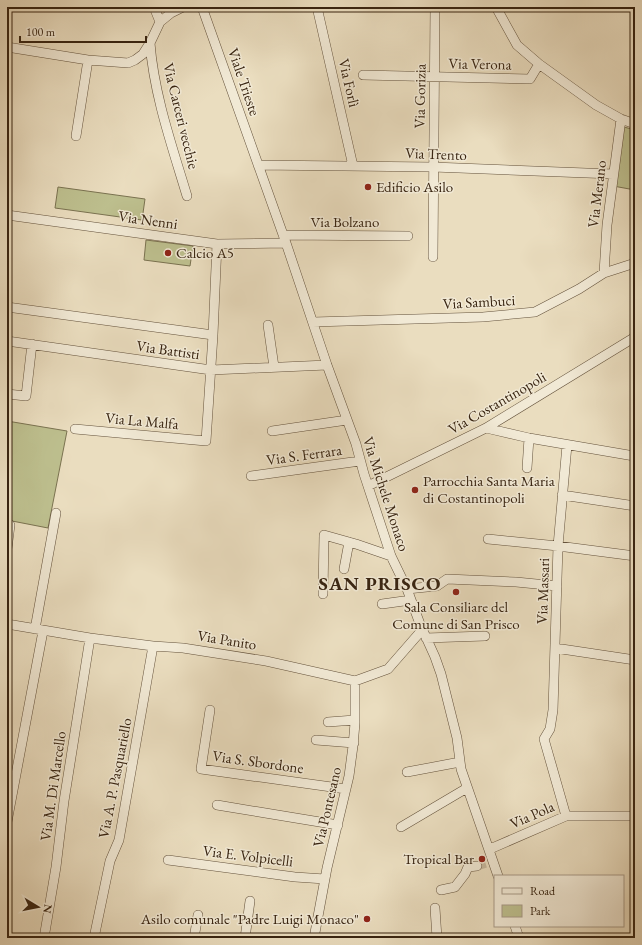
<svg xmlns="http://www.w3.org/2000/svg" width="642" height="945" font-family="'EB Garamond',serif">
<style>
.green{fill:#bdbf8e;stroke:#7a7250}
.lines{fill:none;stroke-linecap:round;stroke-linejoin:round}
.minor-tunnel{stroke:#c6b89c;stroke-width:9;stroke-dasharray:9 4.5;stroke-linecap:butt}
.minor-casing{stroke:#64523c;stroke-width:10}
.minor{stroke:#f1e9d5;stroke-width:9}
.poi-dot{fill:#8f2418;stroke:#f1e9d5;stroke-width:1.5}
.labels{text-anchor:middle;stroke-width:3;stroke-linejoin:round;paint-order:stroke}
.street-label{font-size:15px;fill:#382411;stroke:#f1e9d5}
.poi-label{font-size:15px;fill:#382411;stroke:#f1e9d5;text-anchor:start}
.district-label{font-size:19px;font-weight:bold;letter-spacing:1px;fill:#382411;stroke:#f1e9d5}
</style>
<rect width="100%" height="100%" fill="#eaddbf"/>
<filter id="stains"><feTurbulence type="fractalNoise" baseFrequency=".005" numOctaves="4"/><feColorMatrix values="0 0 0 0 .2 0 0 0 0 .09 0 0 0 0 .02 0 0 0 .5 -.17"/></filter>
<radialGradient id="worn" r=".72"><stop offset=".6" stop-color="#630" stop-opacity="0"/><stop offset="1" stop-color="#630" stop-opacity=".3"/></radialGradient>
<!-- green -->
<path class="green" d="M624 127 635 130V190L613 186Z
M58 187 145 199 142 220 55 208Z
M146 240 193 246 190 266 144 260Z
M7 421 67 431 48 528 7 520Z"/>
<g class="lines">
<!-- minor-tunnel -->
<path class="minor-tunnel" d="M477 866 493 861"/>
<defs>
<path id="minor" d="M154 7 160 22
M202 7 286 243 327 365 356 444 364 474 391 556 407 589 420 624 435 657 441 674 457 738 461 769 498 876
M317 7 353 166
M496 7 517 45 539 64 596 105 621 119 635 124
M150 43C154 95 172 146 187 196
M7 47 88 60 128 63 135 60 143 54 150 43 160 22 171 13 183 7
M363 75 530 79 539 64
M76 136 88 60
M258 165 433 167 613 174
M7 215 217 244 286 243
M283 235 408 236
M433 257 435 7
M604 273 607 225 621 119
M7 307 213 335
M313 322 483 317 535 312 579 289 604 273 635 263
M268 325 274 367
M7 341 211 370 327 365
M7 394 26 396 32 344
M486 428 529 438 634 456
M75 429 206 441 213 335 217 244
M272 431 347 420
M527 468 529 438
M251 476 360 461
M368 486 486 428 635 337
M562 495 635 506
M488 539 558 546 635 556
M7 549 10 525
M344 569 349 542
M407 589 437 586 447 579 516 582 557 586
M323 594 324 535 356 544 391 556
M382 604 411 600
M7 624 90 638 153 646 183 648 266 661 355 681 388 669 422 630
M35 629 56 513
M426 638 485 636
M555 648 635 660
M210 710 201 769 346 789
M328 722 355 720
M316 740 354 743
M407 772 460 762
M217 805 338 825
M566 816 544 739 550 729 553 710 558 546 567 445
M7 822 43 631
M401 827 467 788
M490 849 566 816H635
M168 860 295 877 325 879
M441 890 455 887 465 874 468 867 477 866
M435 908 437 938
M515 926 519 938
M44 938 56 867 64 801 90 638
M94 938 110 861 119 840 153 646
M194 938 198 915
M245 938 250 901
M314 938 327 868 349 776 353 746 355 723V681"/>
</defs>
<!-- minor casing -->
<use href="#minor" class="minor-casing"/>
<!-- minor -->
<use href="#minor" class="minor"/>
</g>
<!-- markers -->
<g class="poi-dot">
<circle cx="368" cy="187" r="4"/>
<circle cx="168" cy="253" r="4"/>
<circle cx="415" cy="490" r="4"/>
<circle cx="456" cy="592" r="4"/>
<circle cx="482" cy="859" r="4"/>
<circle cx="367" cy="919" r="4"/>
</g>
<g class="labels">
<!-- street labels -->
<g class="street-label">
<text transform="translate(480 64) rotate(1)" y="5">Via Verona</text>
<text transform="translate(244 82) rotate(71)" y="5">Viale Trieste</text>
<text transform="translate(349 83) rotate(77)" y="5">Via Forlì</text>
<text transform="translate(420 96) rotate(-89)" y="5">Via Gorizia</text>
<text transform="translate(181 116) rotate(76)" y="5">Via Carceri vecchie</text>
<text transform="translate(436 154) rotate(2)" y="5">Via Trento</text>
<text transform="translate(597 194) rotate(-83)" y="5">Via Merano</text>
<text transform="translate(148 220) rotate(8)" y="5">Via Nenni</text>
<text x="345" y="227">Via Bolzano</text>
<text transform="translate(479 302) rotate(-3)" y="5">Via Sambuci</text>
<text transform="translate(168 350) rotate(8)" y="5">Via Battisti</text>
<text transform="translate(497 403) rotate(-30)" y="5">Via Costantinopoli</text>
<text transform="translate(142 421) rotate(5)" y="5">Via La Malfa</text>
<text transform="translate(304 455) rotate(-8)" y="5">Via S. Ferrara</text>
<text transform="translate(386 494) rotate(72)" y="5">Via Michele Monaco</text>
<text transform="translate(543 591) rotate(-88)" y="5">Via Massari</text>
<text transform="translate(227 640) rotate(9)" y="5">Via Panito</text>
<text transform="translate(258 762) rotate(8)" y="5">Via S. Sbordone</text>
<text transform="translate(115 778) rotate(-79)" y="5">Via A. P. Pasquariello</text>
<text transform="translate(53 786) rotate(-82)" y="5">Via M. Di Marcello</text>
<text transform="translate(327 807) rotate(-77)" y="5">Via Pontesano</text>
<text transform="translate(532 815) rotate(-24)" y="5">Via Pola</text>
<text transform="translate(248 856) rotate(7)" y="5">Via E. Volpicelli</text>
</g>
<!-- poi labels -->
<g class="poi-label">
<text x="376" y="192">Edificio Asilo</text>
<text x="176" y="258">Calcio A5</text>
<text x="423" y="486">Parrocchia Santa Maria<tspan x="423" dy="17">di Costantinopoli</tspan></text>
<text x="456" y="612" text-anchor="middle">Sala Consiliare del<tspan x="456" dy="17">Comune di San Prisco</tspan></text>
<text x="474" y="864" text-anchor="end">Tropical Bar</text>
<text x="359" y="924" text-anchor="end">Asilo comunale "Padre Luigi Monaco"</text>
</g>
<!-- district labels -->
<g class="district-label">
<text x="380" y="590">SAN PRISCO</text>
</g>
</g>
<!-- margin -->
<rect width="642" height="945" fill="none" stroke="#eaddbf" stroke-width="24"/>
<rect x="8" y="8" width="626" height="929" fill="none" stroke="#382411" stroke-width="2"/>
<rect x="12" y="12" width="618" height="921" fill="none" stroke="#382411"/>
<!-- legend -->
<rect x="494" y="875" width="130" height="52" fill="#f1e9d5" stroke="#a79a87"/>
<rect x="502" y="888" width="20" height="6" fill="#f1e9d5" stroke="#a79a87"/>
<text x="530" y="895" font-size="12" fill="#382411">Road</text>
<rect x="502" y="905" width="20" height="12" fill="#bdbf8e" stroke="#a79a87"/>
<text x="530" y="915" font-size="12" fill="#382411">Park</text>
<!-- north arrow -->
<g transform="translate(38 907) rotate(100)" stroke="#f1e9d5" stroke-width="3" paint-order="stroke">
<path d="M0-3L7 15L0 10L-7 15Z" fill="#382411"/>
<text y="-6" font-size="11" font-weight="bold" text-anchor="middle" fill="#382411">N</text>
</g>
<!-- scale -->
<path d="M20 36v6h126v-6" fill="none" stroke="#382411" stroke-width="2"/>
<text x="26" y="36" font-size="12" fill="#382411" stroke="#f1e9d5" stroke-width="3" paint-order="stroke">100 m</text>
<rect width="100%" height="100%" filter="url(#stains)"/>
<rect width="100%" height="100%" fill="url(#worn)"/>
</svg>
